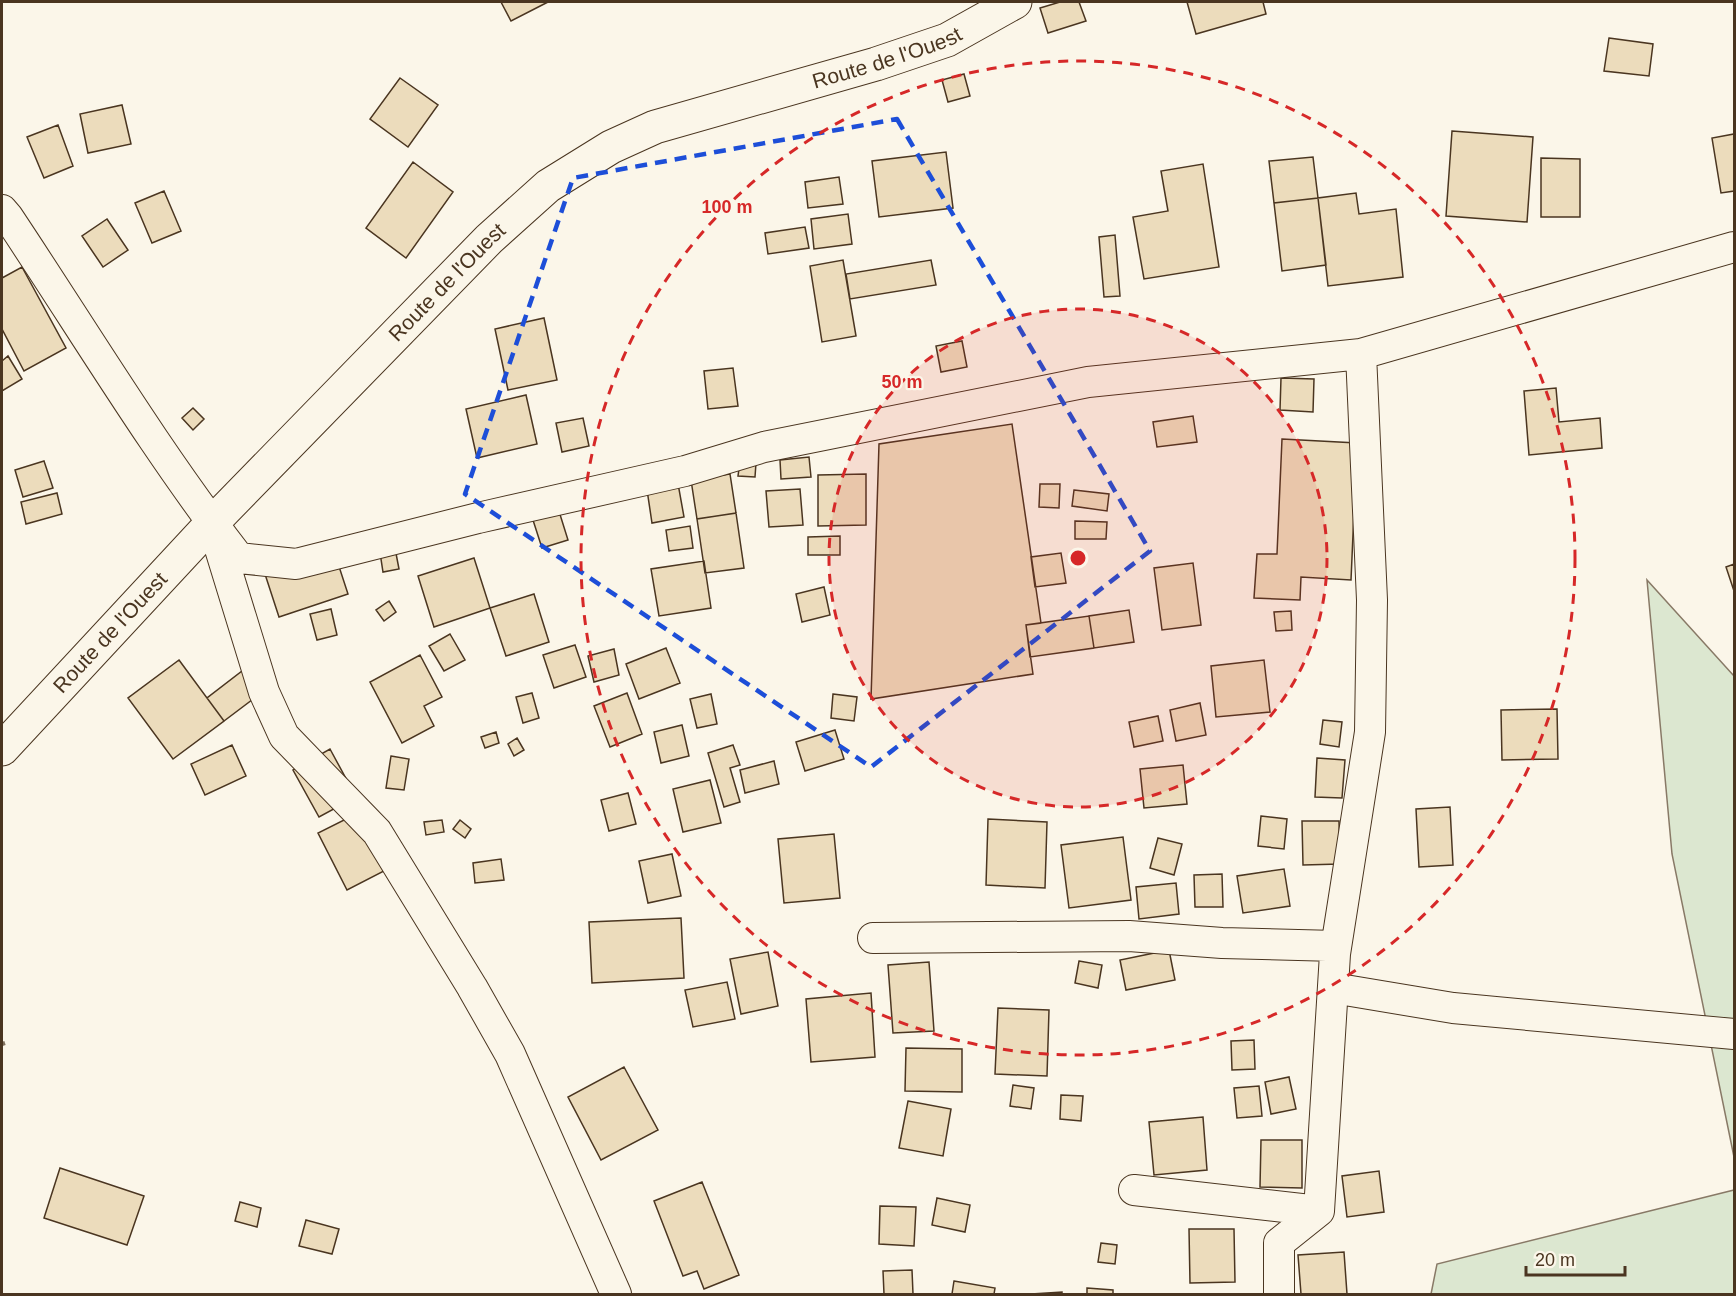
<svg xmlns="http://www.w3.org/2000/svg" width="1736" height="1296" font-family="Arial,sans-serif">
<style>
.green{fill:#dce7d0;stroke:#887966;stroke-width:1.5}
.building{fill:#ecdcbc;stroke:#4a3520;stroke-width:1.5}
.lines{fill:none;stroke-linecap:round;stroke-linejoin:round}
.street-casing{stroke:#4a3520;stroke-width:32}
.secondary-casing{stroke:#4a3520;stroke-width:35}
.path{stroke:#7f6f5c;stroke-width:4;stroke-dasharray:4.5 3;stroke-linecap:butt}
.street{stroke:#fbf6e9;stroke-width:30}
.secondary{stroke:#fbf6e9;stroke-width:33}
.marked{fill:none;stroke:#1d4ed8;stroke-width:4.5;stroke-dasharray:12 8;stroke-linejoin:round}
.ring{fill:none;stroke:#d62828;stroke-width:3;stroke-dasharray:10 8}
.labels{text-anchor:middle;stroke-width:4.5;stroke-linejoin:round;paint-order:stroke}
.street-label{font-size:21px;fill:#4a3520;stroke:#fbf6e9}
.centre{fill:#d62828;stroke:#fbf6e9;stroke-width:3}
.ring-label{font-size:18px;text-anchor:middle;font-weight:bold;fill:#d62828;stroke:#fbf6e9;stroke-width:4.5;stroke-linejoin:round;paint-order:stroke}
</style>
<rect width="100%" height="100%" fill="#fbf6e9"/>
<!-- green -->
<path class="green" d="M1647 580 1734 676V1157L1672 854Z
M1734 1190V1294H1431L1437 1264Z"/>
<!-- building -->
<path class="building" d="M501 2H548L511 21Z
M1060 2H1079L1086 21 1048 33 1040 8Z
M1187 2H1263L1266 14 1196 34Z
M1609 38 1653 44 1649 76 1604 71Z
M964 74 970 96 948 102 942 80Z
M400 78 438 105 408 147 370 119Z
M122 105 131 144 88 153 80 114Z
M58 125 73 166 44 178 27 137Z
M1452 131 1533 137 1527 222 1446 216Z
M1734 134V191L1721 193 1712 138Z
M946 152 953 208 879 217 872 161Z
M1313 157 1318 198 1274 203 1269 161Z
M1541 158 1580 159V217H1541Z
M413 162 453 192 406 258 366 228Z
M1203 164 1219 267 1144 279 1133 217 1168 211 1161 171Z
M839 177 843 204 808 208 805 182Z
M164 191 181 231 152 243 135 203Z
M1356 193 1359 214 1396 209 1403 277 1328 286 1318 198Z
M1318 198 1326 265 1282 271 1274 203Z
M848 214 852 244 814 249 811 219Z
M107 219 128 250 103 267 82 236Z
M805 227 809 248 768 254 765 233Z
M1115 235 1120 296 1104 297 1099 237Z
M843 260 856 336 822 342 810 266Z
M931 260 936 285 850 299 846 274Z
M22 267 66 348 24 371 2 329V278Z
M544 318 557 380 508 390 495 329Z
M962 341 967 367 941 372 936 346Z
M8 356 22 379 2 391V361Z
M733 368 738 406 708 409 704 371Z
M1281 378 1314 379 1313 412 1280 410Z
M1556 388 1559 422 1600 418 1602 448 1529 455 1524 391Z
M526 395 537 444 477 458 466 409Z
M193 408 204 419 193 430 182 418Z
M1193 416 1197 442 1157 447 1153 422Z
M583 418 589 446 562 452 556 423Z
M1012 424 1041 623 1026 625 1033 674 871 699 879 444Z
M1282 439 1357 443 1351 580 1301 577 1300 600 1254 598 1257 554H1277Z
M809 457 811 477 781 479 780 460Z
M44 461 53 488 23 497 15 470Z
M740 461 756 463 755 477 738 476Z
M730 474 736 513 697 519 691 480Z
M866 474V525L818 526V475Z
M677 478 684 517 652 523 646 483Z
M1040 484H1060L1059 508 1039 507Z
M800 489 803 525 769 527 766 491Z
M1074 490 1109 494 1107 511 1072 506Z
M57 493 62 514 26 524 21 502Z
M558 508 568 540 542 548 532 517Z
M736 513 744 568 705 573 697 519Z
M1075 521 1107 522 1106 539H1075Z
M690 526 693 548 669 551 666 530Z
M840 536V555H808V537Z
M394 543 399 569 383 572 379 546Z
M332 545 348 594 279 617 263 568Z
M1061 553 1066 583 1035 587 1031 557Z
M474 558 490 608 434 627 418 576Z
M704 561 711 608 659 616 651 569Z
M1193 563 1201 625 1162 630 1154 568Z
M1734 564V591L1726 567Z
M824 587 830 615 802 622 796 594Z
M534 594 549 642 506 656 490 608Z
M389 601 396 612 384 621 376 610Z
M331 609 337 635 317 640 310 614Z
M1129 610 1134 642 1094 648 1089 616Z
M1291 611 1292 630 1276 631 1274 612Z
M1089 616 1094 648 1030 657 1026 625Z
M450 634 465 660 444 671 429 646Z
M575 645 586 677 554 688 543 655Z
M666 648 680 683 639 699 626 664Z
M614 649 619 675 594 682 588 656Z
M420 655 442 697 424 706 434 726 402 743 370 682Z
M179 660 224 721 173 759 128 698Z
M1264 660 1270 712 1216 717 1211 666Z
M255 661 273 684 224 721 207 698Z
M532 693 539 718 523 723 516 697Z
M627 693 642 734 610 747 594 706Z
M711 694 717 724 697 728 690 699Z
M833 694 857 697 854 721 831 718Z
M1200 703 1206 735 1176 741 1170 710Z
M1557 709 1558 759 1502 760 1501 710Z
M1158 716 1163 741 1134 747 1129 722Z
M1323 720 1342 722 1339 747 1320 744Z
M682 725 689 756 661 763 654 732Z
M835 730 844 759 805 771 796 742Z
M496 732 499 743 485 748 481 737Z
M517 738 524 750 514 756 508 744Z
M232 745 246 776 205 795 191 764Z
M733 745 740 765 730 768 740 802 724 807 708 753Z
M330 749 356 797 319 817 293 770Z
M391 756 409 759 404 790 386 788Z
M1317 758 1345 760 1342 798 1315 797Z
M774 761 779 784 745 793 740 770Z
M1183 765 1187 804 1144 808 1140 769Z
M710 780 721 823 683 832 673 789Z
M628 793 636 824 609 831 601 800Z
M1450 807 1453 865 1419 867 1416 809Z
M356 814 384 871 347 890 318 833Z
M1261 816 1287 819 1284 849 1258 846Z
M988 819 1047 822 1045 888 986 885Z
M442 820 444 832 426 835 424 822Z
M460 820 471 829 465 838 453 829Z
M1302 821H1339L1340 864 1303 865Z
M834 834 840 898 784 903 778 839Z
M1123 837 1131 900 1069 908 1061 845Z
M1158 838 1182 844 1174 875 1150 868Z
M672 854 681 896 648 903 639 861Z
M501 859 504 880 475 883 473 863Z
M1284 869 1290 906 1243 913 1237 876Z
M1222 874 1223 907H1195L1194 875Z
M1176 883 1179 914 1139 919 1136 887Z
M681 918 684 978 592 983 589 922Z
M1169 950 1175 980 1126 990 1120 960Z
M768 952 778 1006 741 1014 730 959Z
M1079 961 1102 965 1098 988 1075 983Z
M929 962 934 1031 893 1033 888 965Z
M727 982 735 1019 693 1027 685 990Z
M871 993 875 1057 811 1062 806 999Z
M998 1008 1049 1010 1047 1076 995 1074Z
M1254 1040 1255 1069 1232 1070 1231 1041Z
M906 1048 962 1049V1092L905 1091Z
M624 1067 658 1130 601 1160 568 1097Z
M1289 1077 1296 1109 1271 1114 1265 1082Z
M1013 1085 1034 1088 1031 1109 1010 1106Z
M1259 1086 1262 1116 1237 1118 1234 1088Z
M1061 1095 1083 1096 1081 1121 1060 1119Z
M908 1101 951 1109 943 1156 899 1148Z
M1203 1117 1207 1170 1154 1175 1149 1122Z
M1261 1140H1302V1188L1260 1187Z
M60 1168 144 1196 127 1245 44 1218Z
M1379 1171 1384 1212 1347 1217 1342 1176Z
M702 1182 739 1275 704 1289 697 1271 683 1276 654 1201Z
M937 1198 970 1205 965 1232 932 1225Z
M240 1202 261 1208 257 1227 235 1221Z
M880 1206 916 1207 914 1246 879 1244Z
M306 1220 339 1229 332 1254 299 1246Z
M1189 1229H1234L1235 1282 1190 1283Z
M1101 1243 1117 1245 1115 1264 1098 1262Z
M1344 1252 1347 1294H1301L1298 1255Z
M912 1270 913 1294H884L883 1271Z
M954 1281 995 1288 994 1294H952Z
M1087 1288 1113 1290V1294H1087Z
M1062 1292V1294H1031Z"/>
<g class="lines">
<defs>
<path id="street" d="M2 210 8 217C84 331 155 450 239 558L296 564 478 518 685 471 764 447 1088 382 1361 354 1734 247
M217 539 264 692 284 736 377 832 472 987 510 1054 616 1294
M873 938 1129 936 1222 943 1336 946
M1333 988 1453 1008 1734 1034
M1134 1190 1319 1211
M1279 1294V1243L1319 1211 1335 954 1370 732 1372 600 1361 354"/>
<g id="secondary">
<path id="s1" d="M2 749 212 523 489 239 548 186 611 147 655 127 876 64 947 40 1015 2"/>
</g>
</defs>
<!-- street casing -->
<use href="#street" class="street-casing"/>
<!-- secondary casing -->
<use href="#secondary" class="secondary-casing"/>
<!-- path -->
<path class="path" d="M2 1044 5 1043"/>
<!-- street -->
<use href="#street" class="street"/>
<!-- secondary -->
<use href="#secondary" class="secondary"/>
</g>
<!-- marked area -->
<path class="marked" d="M897 119 1150 551 871 767 465 494 573 178Z"/>
<!-- distance rings -->
<circle cx="1078" cy="558" r="249" fill="#d62828" fill-opacity=".12"/>
<g class="ring">
<circle cx="1078" cy="558" r="249"/>
<circle cx="1078" cy="558" r="497"/>
</g>
<g class="labels">
<!-- street labels -->
<g class="street-label">
<text dy="7" stroke="none"><textPath href="#s1" startOffset="1149">Route de l'Ouest</textPath></text>
<text dy="7" stroke="none"><textPath href="#s1" startOffset="645">Route de l'Ouest</textPath></text>
<text dy="7" stroke="none"><textPath href="#s1" startOffset="159">Route de l'Ouest</textPath></text>
</g>
</g>
<circle cx="1078" cy="558" r="9" class="centre"/>
<g class="ring-label">
<text x="727" y="213">100 m</text>
<text x="902" y="388">50 m</text>
</g>
<!-- border -->
<rect width="1736" height="1296" fill="none" stroke="#4a3520" stroke-width="6"/>
<!-- scale -->
<path d="M1526 1266v9h99v-9" fill="none" stroke="#4a3520" stroke-width="3"/>
<text x="1535" y="1266" font-size="18" fill="#4a3520" stroke="#fbf6e9" stroke-width="4.5" paint-order="stroke">20 m</text>
</svg>
